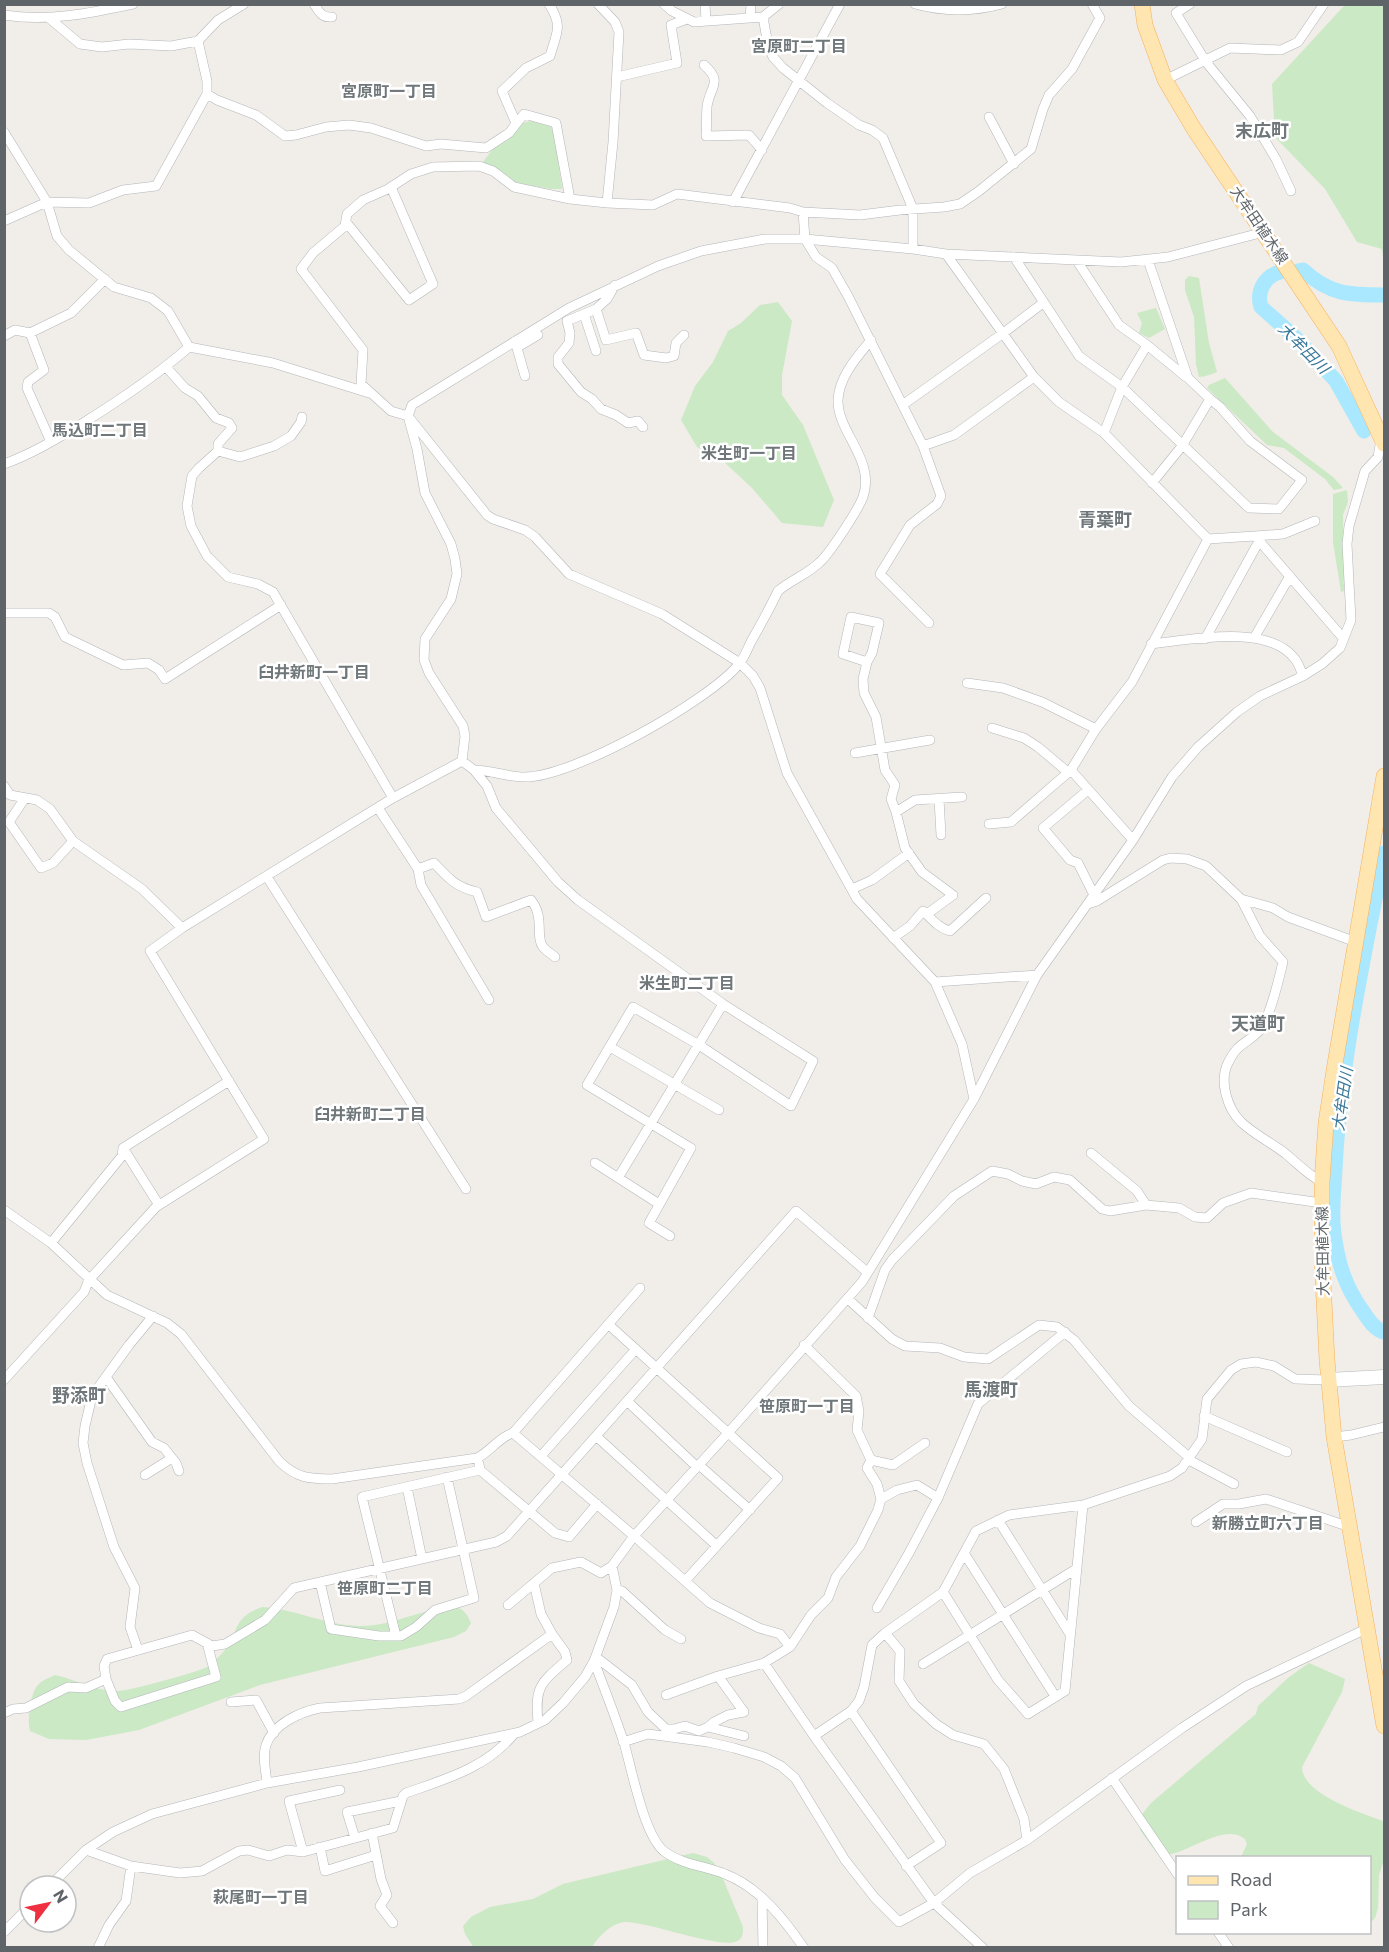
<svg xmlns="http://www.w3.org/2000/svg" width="1389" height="1952" font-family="Commissioner,'Noto Sans JP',sans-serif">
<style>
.green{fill:#cae9c4}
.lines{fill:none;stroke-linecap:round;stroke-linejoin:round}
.river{stroke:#aae8ff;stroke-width:15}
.street-casing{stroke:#b3b6ba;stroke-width:10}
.secondary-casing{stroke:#b4b8bc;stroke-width:15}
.primary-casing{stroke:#f6b15c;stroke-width:16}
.street{stroke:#fff;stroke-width:9}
.secondary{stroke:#fff;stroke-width:14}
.primary{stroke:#ffe5af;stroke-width:15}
.labels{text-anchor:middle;stroke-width:5;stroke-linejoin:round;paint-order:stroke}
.street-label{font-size:15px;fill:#5f6468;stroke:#fff}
.neighbourhood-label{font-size:16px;font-weight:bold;fill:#70777a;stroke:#fff}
.water-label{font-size:16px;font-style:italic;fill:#39789a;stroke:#fff}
.quarter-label{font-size:18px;font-weight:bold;fill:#70777a;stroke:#fff}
</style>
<rect width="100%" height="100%" fill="#f1ede8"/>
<!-- green -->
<path class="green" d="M1349 4H1383L1384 6V266L1382 249 1357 242 1325 189 1275 137 1272 84 1343 7Z
M532 121 551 127 555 137 562 189H550L513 182 483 162C494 147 512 123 532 121Z
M1189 276 1199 278 1209 343 1217 372C1212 374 1204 377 1199 377L1196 364 1194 317 1185 290V280Z
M778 302 792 321 782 375V395L803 425 834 500 823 527 782 523 752 488 722 460 697 447 681 420 695 386 713 362 728 331 741 323 760 305Z
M1156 308 1165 329 1149 338 1139 333 1142 323 1137 313Z
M1225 378 1273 432 1333 477 1343 488 1334 490 1325 479 1284 448 1267 445 1207 388 1209 385Z
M1347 490 1348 502 1343 515 1344 591 1341 592 1333 542V494Z
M262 1607C300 1609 335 1631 375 1625 393 1623 442 1604 456 1607 464 1609 468 1616 471 1623L466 1631 454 1637 260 1685 139 1730 86 1740 49 1739 30 1731C27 1720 30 1693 38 1685 42 1680 49 1678 55 1675 76 1680 95 1691 117 1691 126 1692 198 1672 207 1667 212 1663 220 1656 224 1651 240 1632 231 1618 262 1607Z
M1309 1663 1345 1679 1342 1692 1302 1767C1302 1794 1361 1813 1383 1821L1384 1824V1859L1379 1875 1378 1908 1375 1918 1370 1923V1858L1241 1857 1247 1844 1245 1839C1226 1823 1192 1850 1171 1854 1166 1854 1161 1853 1156 1852L1140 1830V1817L1151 1803 1256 1714 1258 1706 1289 1677Z
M693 1853 707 1857 714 1863 721 1874 743 1927C743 1932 743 1937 739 1940 727 1952 645 1920 624 1922 610 1924 599 1936 592 1947L474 1948 465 1934 463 1926 471 1917 490 1907 533 1899 563 1884Z"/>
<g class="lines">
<!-- river -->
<path class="river" d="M1298 271 1303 270C1330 295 1350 295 1384 295
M1280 272C1265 276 1256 291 1261 307L1295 337 1336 381 1364 431
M1384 853C1364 957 1340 1063 1335 1170 1334 1190 1331 1213 1334 1234 1338 1263 1345 1286 1362 1310 1368 1319 1374 1329 1384 1332"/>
<defs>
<path id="street" d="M314 4C319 12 322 18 332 17
M598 4 615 22 619 32 613 142 607 203
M664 4 672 11 694 22 763 17 779 4
M705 4 706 21
M915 4C944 12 973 12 1002 4
M1190 4 1176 13 1206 62 1250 116 1276 159 1291 191
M4 15C48 22 91 13 133 4
M763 17 768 45 773 57 783 68 827 103 859 125 872 130 883 138 913 209V249
M49 18 80 44 102 47 129 44 171 46 198 41 218 20 244 4
M750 18 751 4
M704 65C724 82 709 88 707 107 706 117 707 126 706 136L749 135 762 150
M617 77 677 63 671 25 687 19
M1165 80 1230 48 1281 50 1298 42 1324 4
M207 94 217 100 256 115 285 136 296 135 326 127 349 125 371 128 426 146 441 144 486 148 509 133 524 114 556 123 570 199
M989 117 1014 164
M516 123 502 91 526 68 550 56C557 32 563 26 549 4
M4 132 47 202 57 236 69 250 114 287 151 298 168 311 189 347 273 363 369 393
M733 202 840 4
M803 212 805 239 816 257 832 268 848 296 923 446 941 496 937 504 910 525 880 574 929 623
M4 221 47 202 89 203 123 190 156 186 207 94V81L198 41
M346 222 409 300 433 284 391 187
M946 254 1034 377 1059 402 1104 433 1208 539 1255 536 1343 638
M1014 257 1079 356 1122 387 1249 508 1279 509 1302 480 1250 441 1220 407 1210 399
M1148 260 1188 378 1210 399 1182 446 1152 483
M1077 261 1119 325 1147 345 1186 377
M615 285 607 299 596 309 567 321 570 333 569 343 558 357V364L581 392 592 399 601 409 616 415 628 423 638 421 643 427
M596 309 606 340 636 333 644 355 666 358 674 356 676 343 684 335
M584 314 596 351
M30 333 44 370 28 382 27 388 51 442
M4 336 15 330 30 333 71 313 105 279
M515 341 525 376
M518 347 538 335
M166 367 185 388 198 396 216 418 229 423 232 428 218 444V451L199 468 192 476 187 506 191 526 207 556 228 577 258 584 273 592 393 798
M904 404 1002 334 1043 303
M1104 433 1122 387 1147 345
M923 446 954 435 1034 377
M218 451 240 457 274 446 291 436 301 422 302 417
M4 464C32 454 58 438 83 423 120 400 156 376 189 347
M1255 536 1283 534 1315 521
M4 613H49L55 617 65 637 123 665 148 663 159 670 165 679 281 605
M1254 638 1290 576
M1205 639 1259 541
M1151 644C1190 640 1268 623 1295 659 1299 664 1301 671 1303 676
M867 662 843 654 851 617 879 623 872 653 867 662 863 679 864 693 876 717 885 770 895 785 891 799 896 812
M967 683 1003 688 1042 702 1096 729
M992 728 1024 738 1038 747 1069 773
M855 753 930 740
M462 761 465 736 463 726 429 673 424 660 425 639 451 599 457 574 455 559 451 544 425 493 417 449 408 416 412 405 569 308 658 266 701 251 765 239H805L913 249 946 254 1121 262 1168 257 1264 232
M462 761 474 770 487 786 496 808 558 882 578 900 723 1004 813 1061 791 1106 699 1045 633 1007 587 1085 691 1148 649 1223 670 1236
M474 770C491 770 507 777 524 777 572 778 709 701 739 664 745 657 748 647 752 640 761 624 770 608 778 591 791 580 808 574 820 562 830 553 858 510 863 497 876 460 837 432 838 400 839 377 857 357 871 340
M1071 770 1133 840
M4 786 10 795 37 800 50 809 73 841 142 889 182 928
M1088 790 1043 828 1070 860 1078 863 1094 895
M25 798 9 822 41 868 53 863 73 841
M939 799 941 835
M378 808 418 869 421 885 489 1000
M989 824 1011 822 1071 770 1096 729 1132 682 1208 539
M418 869 434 863C449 879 456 887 477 892L486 917 531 900C545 917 535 937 543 947 546 951 552 954 555 957
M267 877 466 1189
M852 889 872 880 909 853
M1241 899 1273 908 1288 917 1356 942
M1088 904 1097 901 1163 860 1171 858 1187 859 1206 866 1241 899 1260 936 1283 962C1279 978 1270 1019 1259 1031 1246 1045 1238 1042 1228 1063 1219 1081 1227 1108 1241 1122 1255 1135 1272 1143 1286 1154 1298 1164 1308 1175 1322 1182
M927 914 953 895 922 872 905 848 896 812 915 800 962 797
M893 938 910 926 923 911C932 919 937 927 950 931L986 898
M935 982 1037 975
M610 1047 719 1110
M974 1099 962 1044 935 982 857 899 787 773 760 688 753 676 740 663 662 614 569 574 535 537 525 530 493 519 487 515 408 416 391 411 361 384 363 350 301 269 313 253 345 226 347 214 363 200 388 189 411 174 433 167 479 166 493 171 514 187 570 199 607 203 653 205 677 194 790 208 803 212 860 215 900 210 944 207 960 204 979 191 1031 149 1043 109 1049 95 1072 69 1100 18 1092 4
M123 1148 122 1156 51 1243 107 1295 167 1323 181 1334 279 1461C296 1478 309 1479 332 1479L477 1458C490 1452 499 1437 513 1433L640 1288
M1091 1153 1137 1191 1146 1205
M595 1163 659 1204
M618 1178 723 1004
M159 1205 123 1148 229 1081
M4 1210 51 1243
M848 1299 892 1339 905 1346 940 1348 964 1357 988 1359 1039 1325 1057 1327 1074 1340 1129 1406 1190 1458
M868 1318 885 1270 892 1260 954 1196 992 1171 1008 1174 1022 1181 1036 1184 1054 1177 1070 1180 1102 1209 1110 1211 1146 1205 1179 1208 1195 1217 1207 1218 1223 1203 1251 1193 1322 1203
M608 1324 778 1478 686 1580
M106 1377 152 1442 164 1448 176 1463 179 1471
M4 1380 84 1292 89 1280 156 1207 264 1139 150 951 182 928 393 798 462 761
M627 1401 697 1467
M1204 1416 1287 1452
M513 1433 634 1536 710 1603 759 1628 780 1634 790 1647
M596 1436 717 1546
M1334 1437 1351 1435 1384 1427
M541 1456 636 1349
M871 1460 893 1465 925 1443
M1189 1460 1234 1484
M479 1464 480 1470 555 1533 569 1537 597 1504
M699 1465 750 1510
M145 1475 172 1458
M407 1487 422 1559
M881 1499 897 1490 917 1485 938 1498
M998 1520 1070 1634
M1196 1522 1223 1504H1239L1266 1499 1350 1527
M964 1553 1055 1696
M320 1582 331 1629 379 1636H401L416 1627 435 1610 474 1598 447 1477
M534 1583 541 1614 552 1634
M617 1590 622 1591 665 1630 681 1639
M943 1592 998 1680 1028 1714 1065 1691 1083 1505
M508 1605 552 1568 581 1562 601 1573 612 1566
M877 1608 909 1553 938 1498 978 1404 1065 1332
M885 1633 900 1651 899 1681 914 1704 936 1724 953 1735 984 1744 1004 1769 1024 1819 1027 1840
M396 1636 362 1497 480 1470
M138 1650 130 1627 135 1588 114 1547 87 1463 83 1443 85 1426 92 1396 129 1345 153 1316
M596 1657 632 1685 648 1712 666 1729H674L685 1726 699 1731 708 1727 714 1722 728 1715 744 1712 718 1676
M594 1661C604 1688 615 1715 624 1743 632 1769 644 1837 665 1852 683 1865 706 1866 725 1874 759 1887 784 1919 804 1948
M764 1663 814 1736 934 1903 983 1948
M923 1664 1076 1569
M106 1679 115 1701 121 1707 216 1677 207 1643
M666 1695 718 1676 764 1663 790 1647 811 1615 828 1598 836 1577 860 1546 878 1510 881 1499 877 1484 867 1468 871 1460 857 1430 859 1411 856 1396 804 1345
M231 1702 256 1700 274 1733
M851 1711 859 1701 864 1687 872 1645 885 1633 943 1592 976 1531 1009 1515 1083 1505 1170 1476 1182 1468 1202 1439 1207 1399 1231 1370 1241 1364 1256 1362 1274 1366 1295 1379 1328 1380
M4 1713 13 1709 26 1708 68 1687 86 1688 106 1679 104 1666 107 1659 192 1635 212 1646 225 1644 265 1620 294 1588 496 1542 507 1536 796 1211 867 1272
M708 1727 744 1736
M814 1736 851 1711 941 1843 906 1866
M623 1742 648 1734 708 1742 734 1748 764 1757 781 1766 795 1778 845 1860 875 1898 899 1922 934 1903 970 1873 1027 1840 1182 1728 1246 1686 1368 1628
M1112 1778 1178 1875
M267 1783C266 1771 262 1757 266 1745 273 1724 300 1712 320 1708L459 1699 466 1696 552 1634 565 1652 567 1660C539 1684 535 1687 538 1723
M340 1790 289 1801 303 1852 393 1828 403 1796 406 1793C446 1779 486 1768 514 1734
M372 1833 381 1879 387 1895 380 1906 393 1923
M355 1838 347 1812 401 1801
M320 1847 325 1871 376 1855
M86 1850 131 1866 180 1873 202 1871 239 1851 248 1850 269 1856 287 1850 303 1852
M50 1886 86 1850 113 1832 152 1814 267 1783 358 1767 520 1732 545 1720 563 1703 585 1677 594 1661 614 1607 617 1590 612 1566 634 1536 728 1433 862 1282 974 1099 1037 975 1133 840 1172 777 1198 747 1237 712 1260 696 1303 676 1322 664 1340 648 1351 620 1347 544 1349 526 1365 471 1378 457 1381 439
M762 1899 763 1948
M4 1932 30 1906
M1218 1932 1229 1948
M98 1948 109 1925 126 1901 131 1866"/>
<path id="secondary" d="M1328 1380 1384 1377"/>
<path id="primary" d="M1142 4 1145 25 1165 80 1194 129 1339 346 1384 444
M1384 776 1335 1064 1326 1123 1322 1182V1260L1327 1360 1334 1437 1384 1726"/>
</defs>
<!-- street casing -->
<use href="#street" class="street-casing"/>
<!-- secondary casing -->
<use href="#secondary" class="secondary-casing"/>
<!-- primary casing -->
<use href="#primary" class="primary-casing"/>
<!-- street -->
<use href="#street" class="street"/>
<!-- secondary -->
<use href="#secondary" class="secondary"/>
<!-- primary -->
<use href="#primary" class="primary"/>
</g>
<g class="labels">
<!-- street labels -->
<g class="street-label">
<text transform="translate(1259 225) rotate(56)" y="5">大牟田植木線</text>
<text transform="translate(1323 1251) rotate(-91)" y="5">大牟田植木線</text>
</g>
<!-- neighbourhood labels -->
<g class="neighbourhood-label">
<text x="799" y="52">宮原町二丁目</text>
<text x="389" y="97">宮原町一丁目</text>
<text x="100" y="436">馬込町二丁目</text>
<text x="749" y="459">米生町一丁目</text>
<text x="314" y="678">臼井新町一丁目</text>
<text x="687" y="989">米生町二丁目</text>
<text x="370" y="1120">臼井新町二丁目</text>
<text x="807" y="1412">笹原町一丁目</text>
<text x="1268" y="1529">新勝立町六丁目</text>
<text x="385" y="1594">笹原町二丁目</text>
<text x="261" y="1903">萩尾町一丁目</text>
</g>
<!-- water labels -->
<g class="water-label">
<text transform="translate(1304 348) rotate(45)" y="6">大牟田川</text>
<text transform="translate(1342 1099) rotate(-82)" y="6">大牟田川</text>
</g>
<!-- quarter labels -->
<g class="quarter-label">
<text x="1262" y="137">末広町</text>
<text x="1105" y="526">青葉町</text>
<text x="1258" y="1030">天道町</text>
<text x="991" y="1396">馬渡町</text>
<text x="79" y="1402">野添町</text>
</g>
</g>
<!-- border -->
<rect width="1389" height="1952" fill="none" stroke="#5f6468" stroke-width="12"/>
<!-- legend -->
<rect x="1176" y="1856" width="195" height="78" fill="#ffffff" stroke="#bfc1c3" stroke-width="1.5"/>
<rect x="1188" y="1876" width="30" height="9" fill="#ffe5af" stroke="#bfc1c3" stroke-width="1.5"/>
<text x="1230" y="1886" font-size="18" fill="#5f6468">Road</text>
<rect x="1188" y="1901" width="30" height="18" fill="#cae9c4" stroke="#bfc1c3" stroke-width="1.5"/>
<text x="1230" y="1916" font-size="18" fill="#5f6468">Park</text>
<!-- north arrow -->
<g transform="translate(48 1904) rotate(58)"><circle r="28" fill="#ffffff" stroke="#bfc1c3" stroke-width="1.5"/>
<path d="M0-4.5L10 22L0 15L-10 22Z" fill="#ef3040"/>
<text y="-9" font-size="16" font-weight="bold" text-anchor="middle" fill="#5f6468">N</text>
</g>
</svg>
